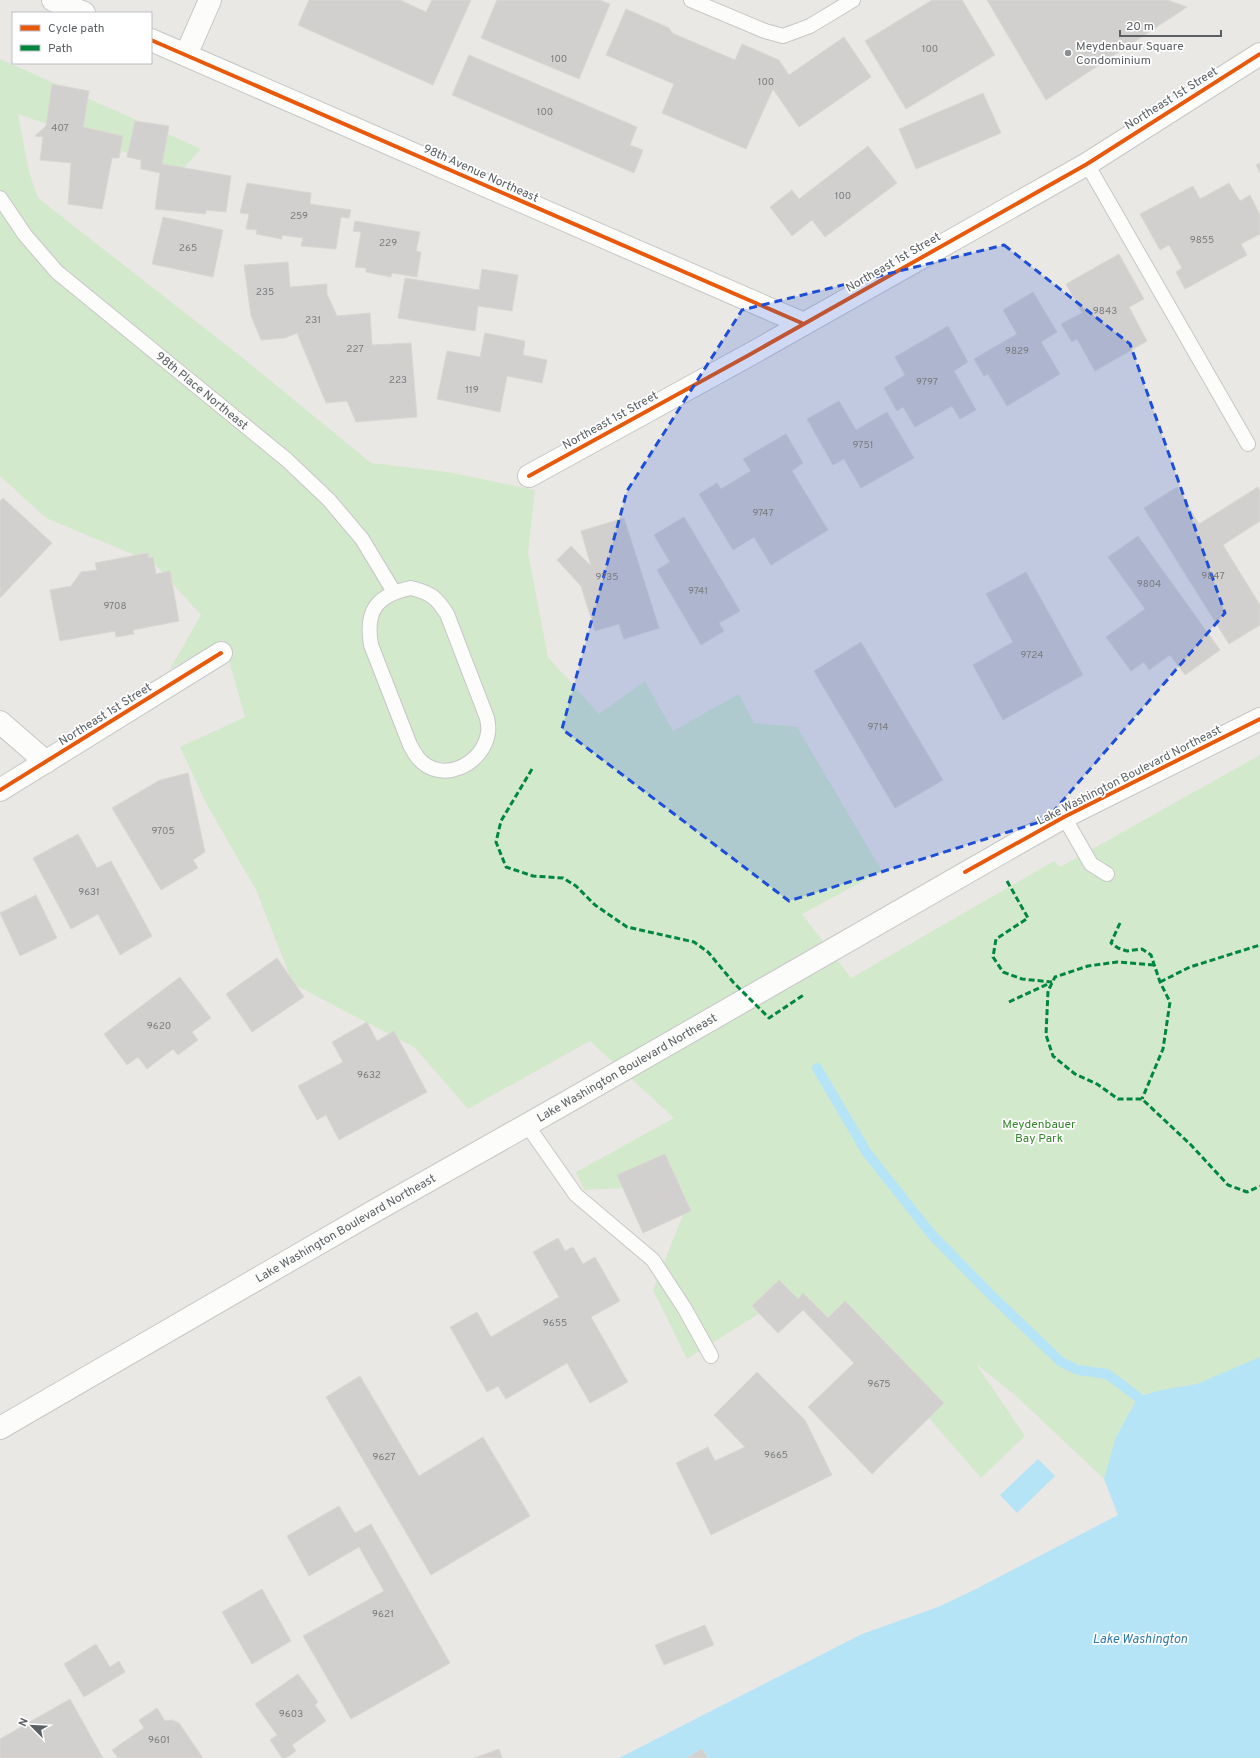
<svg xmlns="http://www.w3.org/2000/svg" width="1260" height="1758" font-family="Overpass,sans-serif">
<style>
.green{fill:#d3e9cc}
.water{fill:#b6e4f7}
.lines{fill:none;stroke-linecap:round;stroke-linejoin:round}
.stream{stroke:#b6e4f7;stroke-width:10}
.building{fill:#d2d0ce;stroke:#dad7d3}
.lane-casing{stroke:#c6c7c7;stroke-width:16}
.street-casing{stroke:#c6c7c7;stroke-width:24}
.secondary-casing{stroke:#c6c7c6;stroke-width:24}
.lane{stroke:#fcfcfb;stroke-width:14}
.street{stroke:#fcfcfb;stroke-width:22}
.secondary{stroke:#fcfcfb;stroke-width:22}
.quiet{stroke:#00873e;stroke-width:3;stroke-dasharray:6 3;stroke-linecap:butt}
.cycleway-casing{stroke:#fff;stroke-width:6}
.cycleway{stroke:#e8590c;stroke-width:4}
.marked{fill:#1d4ed8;fill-opacity:0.2;stroke:#1d4ed8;stroke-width:3;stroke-dasharray:8 5;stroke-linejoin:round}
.poi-dot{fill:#8c8f90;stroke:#fff;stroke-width:1.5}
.labels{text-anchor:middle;stroke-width:3.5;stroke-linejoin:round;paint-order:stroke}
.number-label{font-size:10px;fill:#787c7f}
.poi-label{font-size:12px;fill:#595f63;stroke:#fff;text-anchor:start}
.street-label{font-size:12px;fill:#595f63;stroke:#fff}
.park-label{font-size:12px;fill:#35872c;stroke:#fff}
.water-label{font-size:13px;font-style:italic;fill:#2f7ba8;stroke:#fff}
</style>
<rect width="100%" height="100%" fill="#eae8e4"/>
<!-- green -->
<path class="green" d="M0 59 201 149 180 172 18 114 29 172 38 198 248 362 371 463 448 472 535 490 528 553 548 657 599 714 645 681 673 731 739 694 754 723 797 727 882 871 802 914 851 978 1054 861 1060 867 1260 755V1542L1131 1518 1104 1479 1015 1395 976 1364 1025 1436 981 1478 860 1339 790 1294 687 1359 653 1290 683 1215 646 1187 584 1190 576 1172 674 1118 590 1041 468 1109 414 1047 293 984 256 890 206 803 180 747 245 717 223 640 170 669 201 615 154 563 46 518 0 476Z"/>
<!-- water -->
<path class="water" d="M1260 1357V1758H619L862 1634 938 1607 974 1590 1118 1515 1104 1479 1116 1437 1138 1397 1161 1390 1197 1384Z
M1038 1459 1055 1476 1017 1513 1000 1495Z"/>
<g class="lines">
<!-- stream -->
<path class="stream" d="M817 1068 867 1153 932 1235 994 1298 1061 1362 1078 1370 1107 1374 1138 1397 1147 1406"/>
</g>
<!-- building -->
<path class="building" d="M309 0H400L426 12 432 0H471L433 85 298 25Z
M497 0H600L610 4 579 79 481 38Z
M932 0H962L995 55 906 109 865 41Z
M987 0H1167L1187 7 1046 100Z
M626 9 669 28 672 33 735 60 742 44 779 60 789 75 844 37 871 77 799 127 773 89 746 149 662 113 674 84 606 55Z
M469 55 637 127 630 145 643 150 634 173 452 95Z
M52 84 89 91 83 127 123 136 119 158H112L102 209 68 204 71 163 40 160 43 137 35 136 46 126Z
M983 93 1001 133 916 169 899 129Z
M135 121 169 126 162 164 231 176 226 212 206 210V214L155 209 160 173 141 169V160L127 157Z
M868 146 897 183 825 237 812 220 792 236 770 207 792 190 799 199Z
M1260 163V173L1256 165Z
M247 183 311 193 310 204 351 210 349 218 341 217 336 249 301 246 303 238 282 235V239L256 234 257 230 246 229 249 214 240 213Z
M1229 183 1240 201 1250 195 1260 215V234L1241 244 1247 255 1185 289 1176 272 1182 268 1169 245 1160 250 1140 214 1193 186 1200 199Z
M163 217 223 230 213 277 152 264Z
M355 221 420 232 416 251 421 252 417 277 392 273 391 277 366 272V268L355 267 361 232 353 231Z
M1119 254 1144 299 1129 307 1147 341 1095 371 1077 339 1072 342 1061 324 1082 313 1066 284Z
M288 262 290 287 327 284V294L337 316 370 313 372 345 411 343 417 417 356 422 347 401 326 403 297 333 285 338 261 340 251 316 244 265Z
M482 269 518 275 512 311 478 306 475 331 398 318 405 278 479 290Z
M1033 292 1057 332 1041 342 1060 374 1007 406 988 374 984 376 974 359 1017 334 1003 310Z
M948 326 968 362 954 371 976 410 960 419 952 406 915 427 903 407 897 411 884 388 905 375 895 357Z
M485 333 525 341 523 355 547 360 542 383 507 376 500 412 437 399 447 351 480 357Z
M839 401 856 430 887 412 914 458 861 488 844 459 833 465 807 419Z
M786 434 803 463 792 471 828 530 771 565 754 537 733 550 699 494 717 483 721 489 751 471 743 459Z
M1177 487 1199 524 1258 487 1260 491V521L1223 545 1260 605V625L1229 644 1144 508Z
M3 498 52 543 0 598V501Z
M684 517 740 611 719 623 724 631 701 645 657 570 670 562 654 535Z
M624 518 659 628 624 639 619 624 595 631 581 586 557 560 571 546 591 566 581 531Z
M1138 536 1220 650 1185 675 1170 655 1149 670 1144 662 1131 671 1106 637 1145 609 1108 557Z
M148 553 149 558 153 557 156 574 170 571 179 621 133 630 134 634 116 637 115 631 60 641 50 590 71 586 81 572 97 570 95 563Z
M1026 572 1083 675 1003 720 973 665 1013 642 986 594Z
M861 642 943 780 895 808 814 671Z
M188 773 205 852 193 860 198 868 161 890 112 808 160 780Z
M78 834 97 868 111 861 152 936 120 955 98 914 71 929 33 858Z
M36 895 57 938 20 956 0 913Z
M277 958 304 997 252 1032 226 994Z
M180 977 211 1018 192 1032 198 1040 178 1055 173 1049 147 1069 138 1057 127 1065 104 1034Z
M367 1022 377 1041 394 1031 427 1092 339 1140 326 1115 317 1120 298 1086 343 1062 332 1042Z
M665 1154 691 1211 643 1233 617 1175Z
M558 1238 565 1251 573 1247 583 1264 595 1257 620 1301 591 1317 628 1382 590 1403 567 1363 506 1399 498 1386 487 1392 450 1327 477 1312 491 1337 559 1297 533 1252Z
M779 1280 798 1299 803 1293 828 1318 845 1301 944 1403 872 1474 808 1407 854 1363 803 1310 778 1333 752 1306Z
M757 1372 805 1420 832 1475 711 1535 676 1463 708 1447 715 1461 745 1447 714 1415Z
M360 1376 419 1476 483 1437 530 1516 431 1575 326 1397Z
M339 1506 355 1533 371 1524 450 1663 351 1719 303 1636 384 1591 359 1547 309 1576 287 1536Z
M262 1589 291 1641 252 1664 222 1612Z
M705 1625 714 1645 664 1665 655 1645Z
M96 1644 110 1667 119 1661 125 1672 84 1697 64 1664Z
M298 1674 318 1702 315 1705 326 1721 292 1745 296 1751 286 1758H282L270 1740 277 1735 255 1704Z
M70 1699 103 1758H0V1739Z
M157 1708 165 1721 172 1720 179 1723 203 1758H118L112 1750 144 1728 139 1720Z
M499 1749 502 1758H474Z
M702 1749 708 1758H687Z"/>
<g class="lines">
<defs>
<g id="lane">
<path d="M691 0 765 31 783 36 810 26 853 0"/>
<path d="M1087 164 1248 444"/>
<path id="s1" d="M0 198 25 235 57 272 287 460 329 500 362 539 394 592"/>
<path d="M411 588C431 593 436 597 447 614L487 718C488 723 489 728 488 733 483 765 441 785 418 758 415 754 412 749 410 745L371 645C365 610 377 595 411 588Z"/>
<path d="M1064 817 1091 864 1107 874"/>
<path d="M527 1125 576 1195 653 1260 685 1309 711 1356"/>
</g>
<path id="street" d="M53 0 84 13
M151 40 804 324
M186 55 210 0
M0 722 46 762
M0 790 221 653"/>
<g id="secondary">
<path d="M529 476 749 355 1087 164 1260 54"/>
<path id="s2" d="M0 1428 371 1213 562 1105 1018 843 1064 817 1260 719"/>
</g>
</defs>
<!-- lane casing -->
<use href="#lane" class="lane-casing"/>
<!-- street casing -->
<use href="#street" class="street-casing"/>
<!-- secondary casing -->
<use href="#secondary" class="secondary-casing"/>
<!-- lane -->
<use href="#lane" class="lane"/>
<!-- street -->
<use href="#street" class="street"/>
<!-- secondary -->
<use href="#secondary" class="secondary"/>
<!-- quiet -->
<path class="quiet" d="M532 769 501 821 496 842 506 867 533 876 563 878 576 886 595 905 627 927 694 942 708 952 733 982 769 1018 805 994
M1007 881 1028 918 996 939 993 957 1003 972 1022 979 1052 982
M1120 923 1111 943 1118 948 1127 951 1142 949 1151 955 1160 982 1170 1002 1163 1049 1142 1099
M1154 965 1117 962 1088 966 1055 977 1048 991 1046 1035 1053 1056 1075 1074 1097 1084 1118 1099H1142L1191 1145 1228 1185 1247 1192 1260 1186
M1160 982 1190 967 1260 945
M1009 1002 1052 982"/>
<defs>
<path id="cycleway" d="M151 40 804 324
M529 476 749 355 1087 164 1260 54
M0 790 221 653
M965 872 1064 817 1260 719"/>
</defs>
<!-- cycleway casing -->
<use href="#cycleway" class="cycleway-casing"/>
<!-- cycleway -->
<use href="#cycleway" class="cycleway"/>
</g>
<!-- marked area -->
<path class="marked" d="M1004 245 1130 344 1225 613 1046 820 789 901 562 729 627 491 742 310Z"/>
<!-- markers -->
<circle class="poi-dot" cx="1068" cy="53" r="4"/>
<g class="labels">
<!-- number labels -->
<g class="number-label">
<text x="930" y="52">100</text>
<text x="559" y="62">100</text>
<text x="766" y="85">100</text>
<text x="545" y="115">100</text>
<text x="60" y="131">407</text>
<text x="843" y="199">100</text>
<text x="299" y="219">259</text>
<text x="1202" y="243">9855</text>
<text x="388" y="246">229</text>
<text x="188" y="251">265</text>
<text x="265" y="295">235</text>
<text x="1105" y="314">9843</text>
<text x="313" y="323">231</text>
<text x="355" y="352">227</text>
<text x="1017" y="354">9829</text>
<text x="398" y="383">223</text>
<text x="927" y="385">9797</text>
<text x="472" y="393">119</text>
<text x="863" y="448">9751</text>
<text x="763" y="516">9747</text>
<text x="1213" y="579">9847</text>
<text x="607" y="580">9735</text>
<text x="1149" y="587">9804</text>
<text x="698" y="594">9741</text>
<text x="115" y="609">9708</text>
<text x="1032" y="658">9724</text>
<text x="878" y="730">9714</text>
<text x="163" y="834">9705</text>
<text x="89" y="895">9631</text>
<text x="159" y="1029">9620</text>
<text x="369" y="1078">9632</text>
<text x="555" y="1326">9655</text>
<text x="879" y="1387">9675</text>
<text x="776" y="1458">9665</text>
<text x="384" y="1460">9627</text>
<text x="383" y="1617">9621</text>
<text x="291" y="1717">9603</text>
<text x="159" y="1743">9601</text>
</g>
<!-- poi labels -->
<g class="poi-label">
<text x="1076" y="50">Meydenbaur Square<tspan x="1076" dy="14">Condominium</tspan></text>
</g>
<!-- street labels -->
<g class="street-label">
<text transform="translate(1171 98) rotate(-32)" y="4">Northeast 1st Street</text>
<text transform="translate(481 173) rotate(24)" y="4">98th Avenue Northeast</text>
<text transform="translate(893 262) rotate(-30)" y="4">Northeast 1st Street</text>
<text dy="4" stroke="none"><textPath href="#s1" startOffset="281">98th Place Northeast</textPath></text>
<text transform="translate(610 420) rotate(-29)" y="4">Northeast 1st Street</text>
<text transform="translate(105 714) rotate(-32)" y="4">Northeast 1st Street</text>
<text transform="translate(1129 775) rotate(-27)" y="4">Lake Washington Boulevard Northeast</text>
<text dy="4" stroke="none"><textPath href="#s2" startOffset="723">Lake Washington Boulevard Northeast</textPath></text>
<text dy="4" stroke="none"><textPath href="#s2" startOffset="399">Lake Washington Boulevard Northeast</textPath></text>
</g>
<!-- park labels -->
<g class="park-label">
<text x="1039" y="1128">Meydenbauer<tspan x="1039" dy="14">Bay Park</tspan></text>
</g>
<!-- water labels -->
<g class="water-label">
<text x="1140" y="1643">Lake Washington</text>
</g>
</g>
<!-- legend -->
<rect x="12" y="12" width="140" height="52" fill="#ffffff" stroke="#bdbfc1"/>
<rect x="20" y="25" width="20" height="6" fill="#e8590c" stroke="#bdbfc1"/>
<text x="48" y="32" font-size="12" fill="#595f63">Cycle path</text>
<rect x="20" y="45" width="20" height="6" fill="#00873e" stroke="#bdbfc1"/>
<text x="48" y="52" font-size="12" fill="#595f63">Path</text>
<!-- north arrow -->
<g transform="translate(32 1726) rotate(294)" stroke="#ffffff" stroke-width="3" paint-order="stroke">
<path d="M0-3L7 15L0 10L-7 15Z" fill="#595f63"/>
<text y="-6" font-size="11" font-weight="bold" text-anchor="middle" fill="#595f63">N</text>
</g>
<!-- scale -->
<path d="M1120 30v6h101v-6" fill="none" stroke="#595f63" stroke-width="2"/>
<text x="1126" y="30" font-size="12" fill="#595f63" stroke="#ffffff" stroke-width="3" paint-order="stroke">20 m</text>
</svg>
